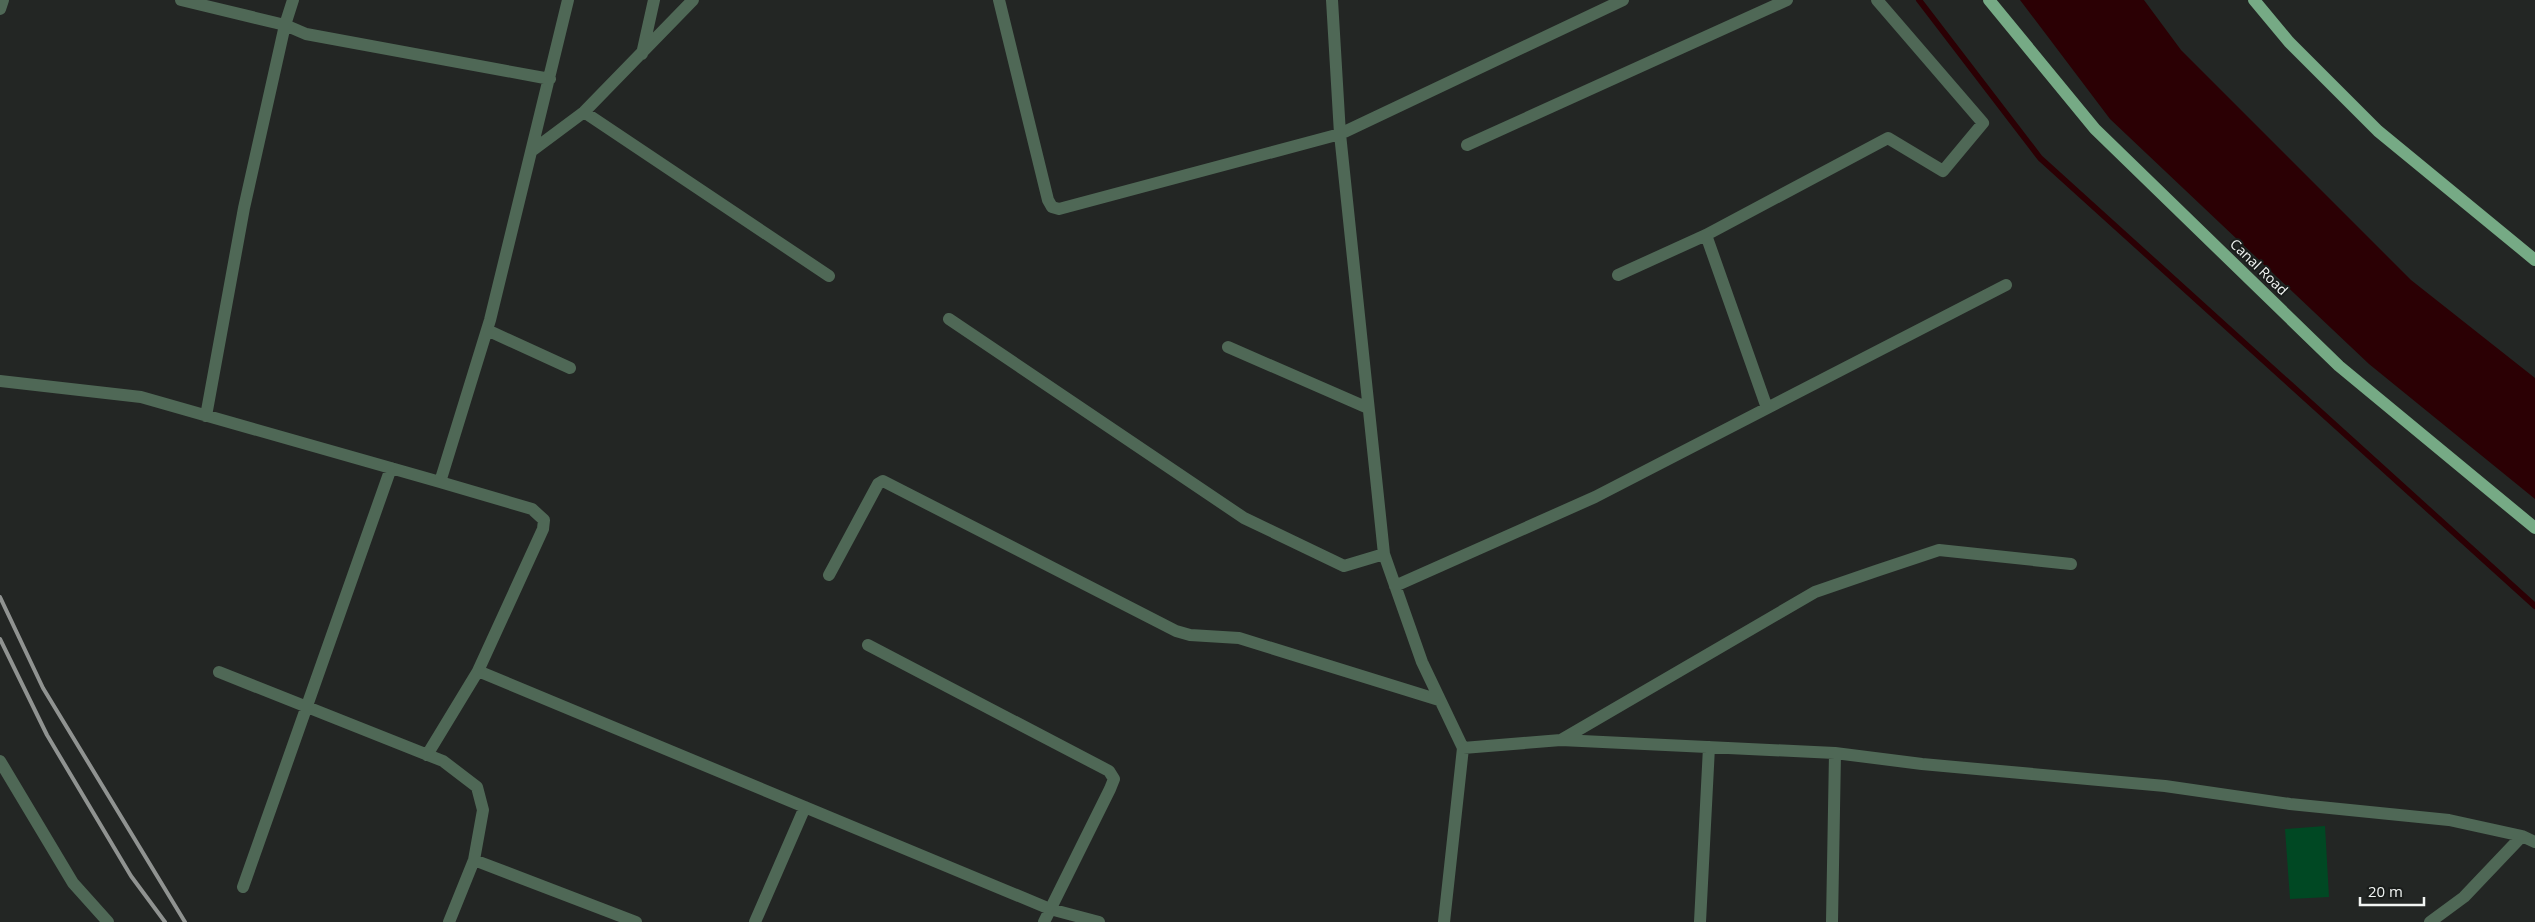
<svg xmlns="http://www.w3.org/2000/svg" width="2535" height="922" font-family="'Open Sans',sans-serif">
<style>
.water{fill:#2b0004}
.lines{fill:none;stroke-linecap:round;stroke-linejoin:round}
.stream{stroke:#2b0004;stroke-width:6}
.building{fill:#004823}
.minor{stroke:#4f6856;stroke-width:12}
.major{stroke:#76aa85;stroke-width:12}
.rail{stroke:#909391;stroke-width:4}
.labels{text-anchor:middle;stroke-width:4;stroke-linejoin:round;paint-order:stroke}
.street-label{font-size:14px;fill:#f2f5f3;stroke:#1a1d1b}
</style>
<rect width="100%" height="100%" fill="#232624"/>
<!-- water -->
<path class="water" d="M2020 0H2144L2181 50 2411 280 2535 378V499L2369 364 2110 119Z"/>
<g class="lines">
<!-- stream -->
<path class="stream" d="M1919 0 2040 158 2535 606"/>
</g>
<!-- building -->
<path class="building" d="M2325 826 2329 897 2290 899 2285 829Z"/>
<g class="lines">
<!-- minor -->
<path class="minor" d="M181 0 285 25 244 208 206 416
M293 0 285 25 306 34 550 79
M999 0 1048 200 1052 207 1059 209 1340 134 1623 0
M1332 0 1340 134 1384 554 1422 662 1463 748 1444 922
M0 9 3 0
M642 54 654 0
M584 112 829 276
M1467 145 1787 0
M533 150 584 112 693 0
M1706 235 1767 408
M1618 275 1706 235 1888 138 1943 171 1983 123 1877 0
M949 319 1244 518 1344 566 1384 554
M487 330 570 368
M1228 347 1368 408
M0 381 141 397 440 482 490 320 568 0
M440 482 532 509 544 520 543 529 478 671 1050 909 1099 922
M829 575 878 484 883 481 1176 631 1190 635 1239 638 1439 700
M1395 586 1595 497 2006 285
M868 645 1109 771 1114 779 1110 789 1044 922
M219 672 443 761 477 787 483 810 474 860 636 922
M1561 740 1815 592 1876 571 1939 550 2071 564
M1463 748 1561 740 1835 753 1922 764 2165 786 2290 804 2449 820 2522 836 2535 842
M427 755 478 671
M0 761 73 883 108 922
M243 887 391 468
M449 922 474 860
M755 922 805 807
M1700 922 1709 747
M1832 922 1835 753
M2430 922 2464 897 2522 836"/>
<!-- major -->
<path class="major" d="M1989 0 2095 129 2339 366 2535 528
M2254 0 2289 42 2378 131 2535 260"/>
<!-- rail -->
<path class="rail" d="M0 597 43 688 185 922
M0 639 47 735 131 876 165 922"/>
</g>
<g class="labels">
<!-- street labels -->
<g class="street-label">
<text transform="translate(2259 267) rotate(44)" y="5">Canal Road</text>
</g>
</g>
<!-- scale -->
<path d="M2360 897v8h64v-8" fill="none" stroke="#f2f5f3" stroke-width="2.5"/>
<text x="2368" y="897" font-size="15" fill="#f2f5f3" stroke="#1a1d1b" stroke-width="4" paint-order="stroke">20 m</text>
</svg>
